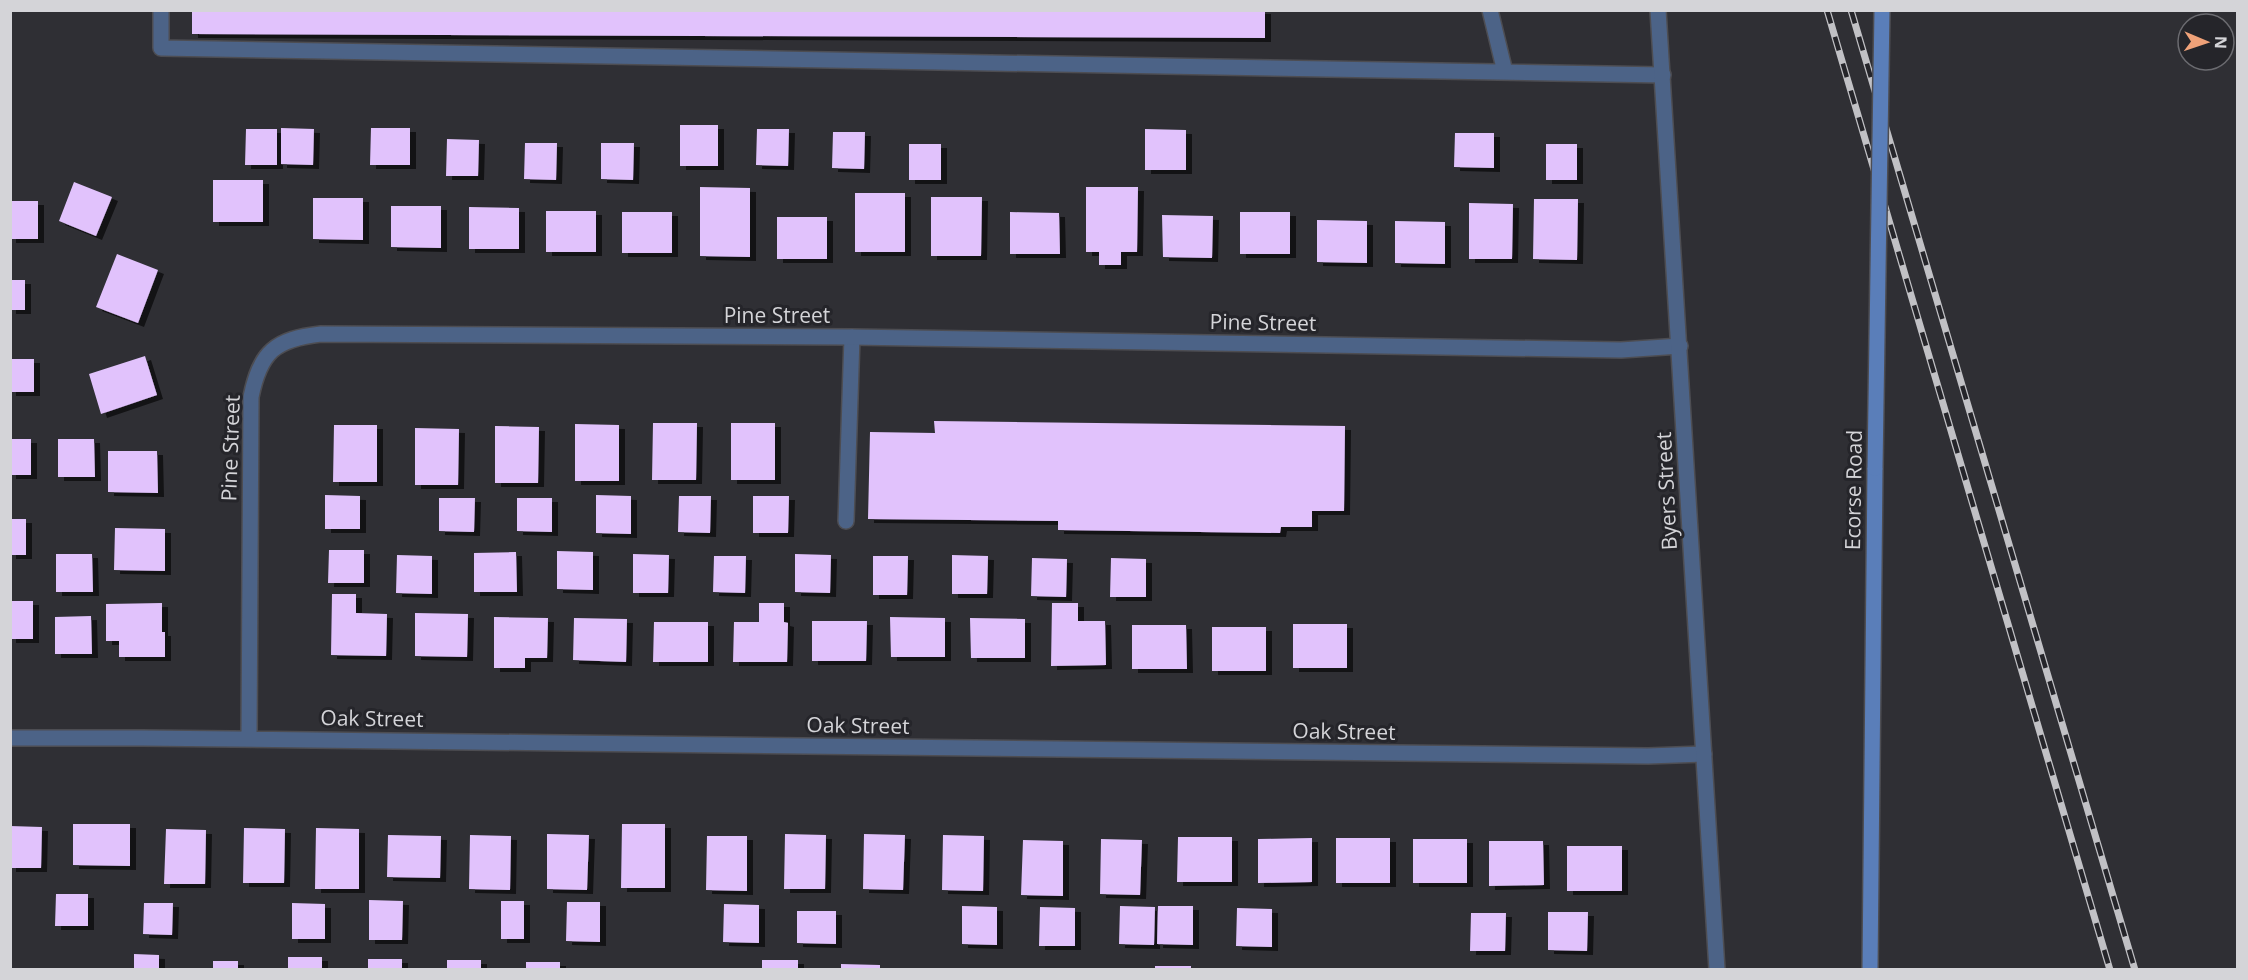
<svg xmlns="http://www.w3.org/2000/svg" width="2248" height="980" font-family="'Open Sans',sans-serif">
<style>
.building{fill:#e1c2fc;filter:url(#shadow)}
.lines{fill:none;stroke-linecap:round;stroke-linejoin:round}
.service-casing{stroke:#4d4d52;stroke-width:18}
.minor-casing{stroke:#4d4d52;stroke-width:18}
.tertiary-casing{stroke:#4d4d52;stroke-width:18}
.secondary-casing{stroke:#4d4d52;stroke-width:18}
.service{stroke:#4c6387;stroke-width:15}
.minor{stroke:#4c6387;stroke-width:15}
.tertiary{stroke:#4c6387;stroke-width:15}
.secondary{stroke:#5a7eb9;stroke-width:15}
.rail-casing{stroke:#c1c1c5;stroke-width:7}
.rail{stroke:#25252a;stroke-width:4.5;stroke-dasharray:14;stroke-linecap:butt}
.secondary-bridge-casing{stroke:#4d4d52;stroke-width:18;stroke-linecap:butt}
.secondary-bridge{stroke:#5a7eb9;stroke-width:15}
.labels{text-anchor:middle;stroke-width:6;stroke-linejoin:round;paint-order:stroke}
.street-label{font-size:21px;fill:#d4d4d8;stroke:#25252a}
</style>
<defs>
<filter id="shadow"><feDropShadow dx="6" dy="4" stdDeviation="0" flood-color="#0009"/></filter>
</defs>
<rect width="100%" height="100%" fill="#2f2f34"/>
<!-- building -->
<path class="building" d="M192 10H1265V38L192 34Z
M680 125H718V166H680Z
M281 128 314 129 313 165 281 164Z
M371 128H410V165H370Z
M246 129H277V165H245Z
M757 129H789L788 166 756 165Z
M1145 129 1186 130V170H1145Z
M833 132H865L864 169 832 168Z
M1455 133H1494V168L1454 167Z
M447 139 479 140 478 176H446Z
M525 143H557L556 180 524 179Z
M601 143H634L633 180 601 179Z
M909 144H941V180H909Z
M1546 144H1577V180H1546Z
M213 180H263V222H213Z
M74 182 112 197 96 236 59 221Z
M700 187 750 188V257L700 256Z
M1086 187H1138L1137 252H1121V265H1099V252H1086Z
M855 193H905V252H855Z
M931 197H982L981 256H931Z
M313 198H363V240L313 239Z
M1534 199H1578L1577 260 1533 259Z
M10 201H38V239H10Z
M1469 203 1513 204 1512 259H1469Z
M391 206H441V248L391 247Z
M469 207 519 208V249H469Z
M546 211H596V252H546Z
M622 212H672V253H622Z
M1010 212 1059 213 1060 254H1010Z
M1240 212H1290V254H1240Z
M1162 215 1213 216 1212 258 1163 257Z
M777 217H827V259H777Z
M1317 220 1367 221V263L1317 262Z
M1395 221 1445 222V264L1395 263Z
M117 254 158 270 138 323 96 307Z
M10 280H25V310H10Z
M145 356 157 395 101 414 89 374Z
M10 359H34V392H10Z
M934 421 1345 426 1344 511H1312V527H1281L1280 533 1058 530V521L868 519 870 432 935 433Z
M653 423H697L696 480H652Z
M731 423H775V480H731Z
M575 424 619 425V481H575Z
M334 425H377V482H333Z
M495 426 539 427 538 483H495Z
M415 428 459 429 458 485H415Z
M10 439H31V475H10Z
M58 439H94L95 477H58Z
M108 451H157L158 493 108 492Z
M325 495 360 496V529H325Z
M596 495 631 496V534L596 533Z
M679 496H711L710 533 678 532Z
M753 496H789L788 533H753Z
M439 498H475L474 532 439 531Z
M517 498H552V532L517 531Z
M10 519H26V555H10Z
M115 528 165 529V571L114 570Z
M329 550H364V583H328Z
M557 551 593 552V590L557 589Z
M516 552 517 592H474V553Z
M56 554H92L93 592H56Z
M633 554 669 555 668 593H633Z
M795 554 831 555 830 593 795 592Z
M397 555 432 556V594L396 593Z
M952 555 988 556 987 594H952Z
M714 556H746L745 593 713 592Z
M873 556H908L907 595H873Z
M1032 558 1067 559 1066 597 1031 596Z
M1111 558 1146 559V597H1110Z
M332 594H356V613L387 614 386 656 331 655Z
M10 601H33V639H10Z
M162 603V632H165V657H119V641H106V604Z
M759 603H784V622L788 623 787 662H733L734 622H759Z
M1052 603H1078V621H1105L1106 665 1051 666Z
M415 613 468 614 467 657 415 656Z
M91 616 92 654H55V617Z
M494 617 548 618 547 658H525V668H494Z
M890 617 945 618V657H891Z
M574 618 627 619 626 662 573 660Z
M970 618 1025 619V658H971Z
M812 621H867L866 661H812Z
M654 622H708V662H653Z
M1293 624H1347V668H1293Z
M1132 625H1186L1187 669H1132Z
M1212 627H1266V671H1212Z
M73 824H130V866L73 865Z
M622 824H665V888H621Z
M10 826 42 827 41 868H10Z
M244 828 285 829 284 883H243Z
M316 828 359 829V889H315Z
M166 829 206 830 205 884H164Z
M547 834 589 835 587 890 547 889Z
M785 834 826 835 825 889H784Z
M864 834 905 835 903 890 863 889Z
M388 835 441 836 440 878 387 877Z
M470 835 511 836 510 890 469 889Z
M943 835 984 836 983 891 942 890Z
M707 836H747V891L706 890Z
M1178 837H1232V882H1177Z
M1312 838V882L1258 883V839Z
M1336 838H1390V883H1336Z
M1101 839 1142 840 1140 895 1100 894Z
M1413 839H1467V883H1413Z
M1023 840 1063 841V896L1021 895Z
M1489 841H1543L1544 885 1489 886Z
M1567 846H1622V891H1567Z
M56 894H88V926H55Z
M369 900 403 901 402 940H369Z
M501 901H524V939H501Z
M567 902H600V942L566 941Z
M144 903H173L172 935 143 934Z
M292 903 325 904V939H292Z
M724 904 759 905V943L723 942Z
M962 906 997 907V945L962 944Z
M1120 906 1155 907 1154 945 1119 944Z
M1158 906H1193V945L1157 944Z
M1040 907 1075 908V946H1039Z
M1237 908 1272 909V947L1236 946Z
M797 911H836V944L797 943Z
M1548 912H1588L1587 951 1548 950Z
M1471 913H1506L1505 951H1470Z
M134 954 159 955V970H134Z
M288 957H322V970H288Z
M368 959H402V970H368Z
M447 960H481V970H447Z
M762 960H798V970H762Z
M213 961H238V970H213Z
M526 962H560V970H526Z
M841 964 880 965V970H841Z
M1155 966H1191V970H1155Z"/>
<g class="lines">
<defs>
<path id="service" d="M161 10V48L1663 75
M1490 10 1505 72
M846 521 852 337"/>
<path id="minor" d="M10 738H142L1648 756 1704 754
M249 739 251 397C260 352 275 339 321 334L852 337 1621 350 1680 346"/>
<path id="tertiary" d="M1658 10 1717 970"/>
<path id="secondary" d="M1870 970 1875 468"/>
</defs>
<!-- service casing -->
<use href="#service" class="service-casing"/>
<!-- minor casing -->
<use href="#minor" class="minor-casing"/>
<!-- tertiary casing -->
<use href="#tertiary" class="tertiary-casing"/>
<!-- secondary casing -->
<use href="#secondary" class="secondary-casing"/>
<!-- service -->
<use href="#service" class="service"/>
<!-- minor -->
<use href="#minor" class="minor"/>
<!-- tertiary -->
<use href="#tertiary" class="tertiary"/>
<!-- secondary -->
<use href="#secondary" class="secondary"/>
<defs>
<path id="rail" d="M1827 10 2110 970
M1851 10 2135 970"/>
</defs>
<!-- rail casing -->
<use href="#rail" class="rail-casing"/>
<!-- rail -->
<use href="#rail" class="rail"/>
<defs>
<path id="secondary-bridge" d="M1875 468 1882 10"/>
</defs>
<!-- secondary-bridge casing -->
<use href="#secondary-bridge" class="secondary-bridge-casing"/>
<!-- secondary-bridge -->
<use href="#secondary-bridge" class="secondary-bridge"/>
</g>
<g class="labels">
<!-- street labels -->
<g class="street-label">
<text x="777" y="323">Pine Street</text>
<text transform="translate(1263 323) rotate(1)" y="7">Pine Street</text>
<text transform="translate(231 448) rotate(-88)" y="7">Pine Street</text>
<text transform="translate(1854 490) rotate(-89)" y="7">Ecorse Road</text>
<text transform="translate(1667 491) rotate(-93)" y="7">Byers Street</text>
<text transform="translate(372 719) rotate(1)" y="7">Oak Street</text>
<text transform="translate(858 726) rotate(1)" y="7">Oak Street</text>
<text transform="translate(1344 732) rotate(1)" y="7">Oak Street</text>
</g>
</g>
<!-- border -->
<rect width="2248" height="980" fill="none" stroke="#d4d4d8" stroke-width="24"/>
<!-- north arrow -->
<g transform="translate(2206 42) rotate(92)"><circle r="28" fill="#25252a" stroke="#6b6b70" stroke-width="1.5"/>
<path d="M0-4.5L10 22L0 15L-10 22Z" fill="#f0a279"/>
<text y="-9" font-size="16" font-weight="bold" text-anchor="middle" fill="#d4d4d8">N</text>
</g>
</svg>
